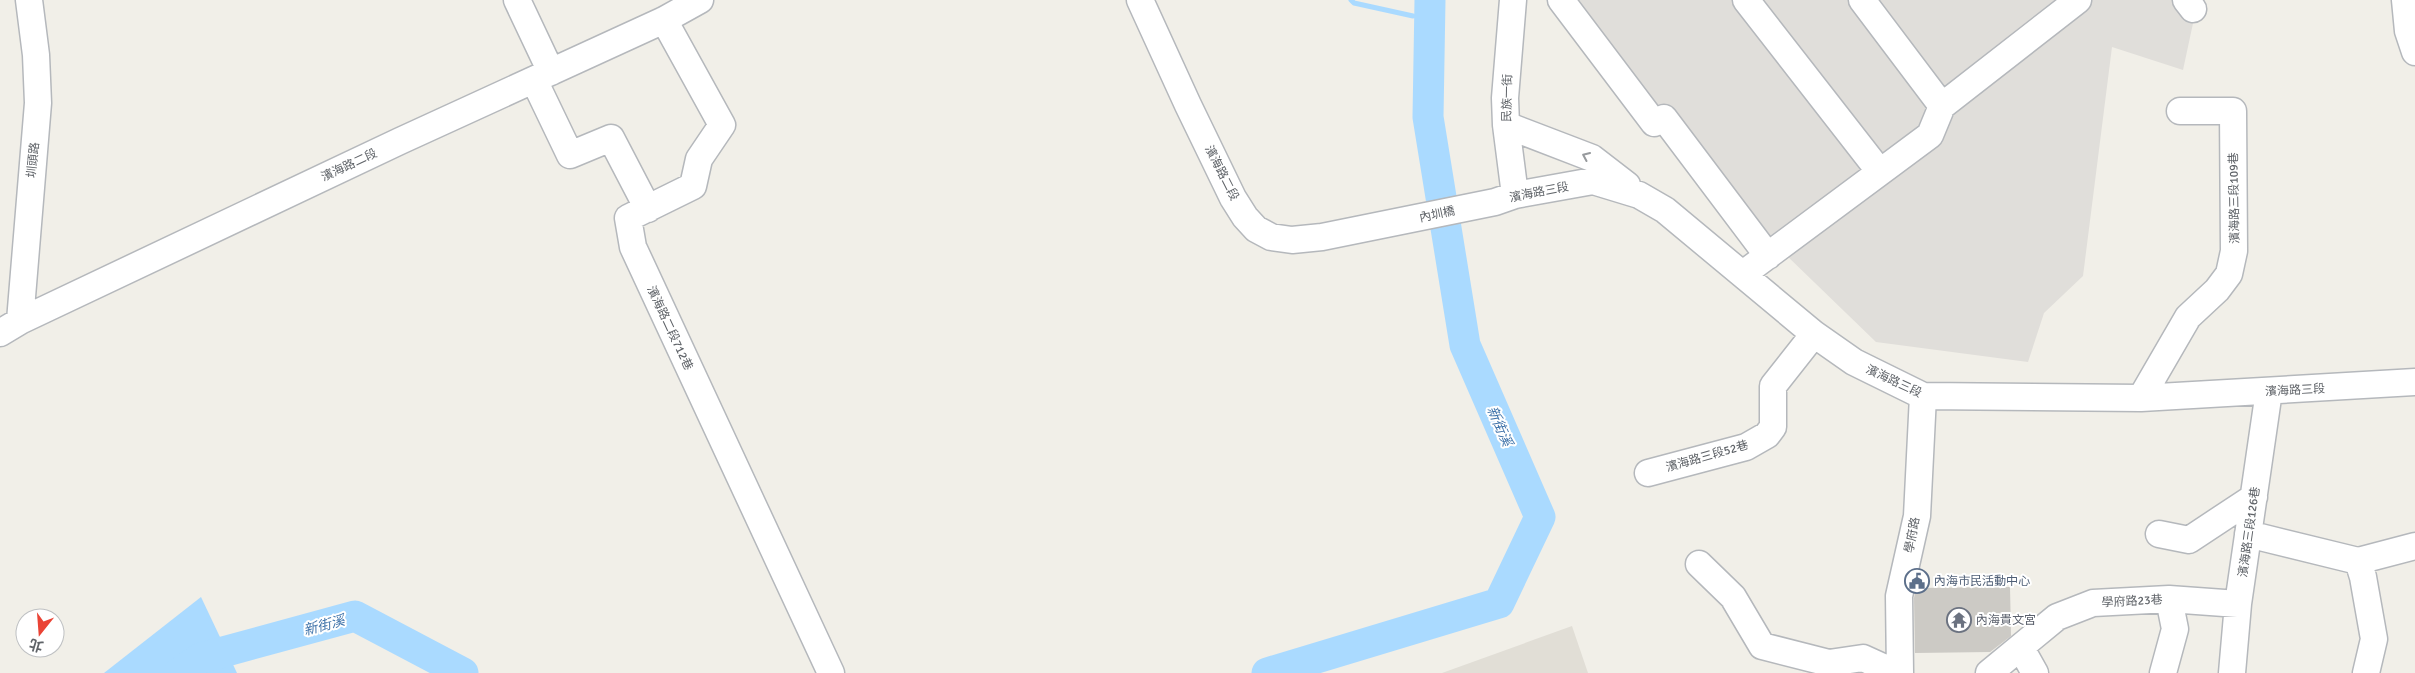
<svg xmlns="http://www.w3.org/2000/svg" width="2415" height="673" font-family="Signika,'Noto Sans TC',sans-serif">
<style>
.industrial{fill:#e0deda}
.education{fill:#e1ded6}
.water{fill:#aadaff}
.lines{fill:none;stroke-linecap:round;stroke-linejoin:round}
.stream{stroke:#aadaff;stroke-width:5}
.river{stroke:#aadaff;stroke-width:31}
.building{fill:#cccac5}
.minor-casing{stroke:#b5b8bc;stroke-width:29}
.minor{stroke:#fff;stroke-width:26}
.oneway{stroke:#979a9d}
.labels{text-anchor:middle;stroke-width:4;stroke-linejoin:round;paint-order:stroke}
.street-label{font-size:12px;fill:#5f6368;stroke:#fff}
.service-label{font-size:12px;fill:#4e5e75;stroke:#fff;text-anchor:start}
.worship-label{font-size:12px;fill:#5b616d;stroke:#fff;text-anchor:start}
.water-label{font-size:14px;font-style:italic;fill:#4174aa;stroke:#fff}
</style>
<rect width="100%" height="100%" fill="#f1efe8"/>
<!-- industrial -->
<path class="industrial" d="M1565 0H2198L2183 70 2112 47 2083 276 2044 313 2028 362 1876 342 1723 194Z"/>
<!-- education -->
<path class="education" d="M1572 626 1588 673H1442Z"/>
<!-- water -->
<path class="water" d="M201 597 237 673H104Z"/>
<g class="lines">
<!-- stream -->
<path class="stream" d="M1351 0 1354 3 1413 16"/>
<!-- river -->
<path class="river" d="M179 673 201 658 355 616 463 673
M1267 673 1499 603 1540 517 1465 345 1428 117 1430 0"/>
</g>
<!-- building -->
<path class="building" d="M2010 587 2011 636 1990 652 1915 653 1914 598 1916 588Z"/>
<g class="lines">
<defs>
<path id="minor" d="M517 0 551 72
M1140 0 1188 105 1233 198 1245 217 1256 229 1271 237 1292 240 1322 237 1495 202 1515 195 1593 181 1639 195 1665 210 1814 334 1854 362 1923 396 2141 398 2415 382
M1513 0 1505 98 1506 125 1515 195
M1561 0 1654 123 1664 118 1768 256
M1746 0 1880 172
M2186 0 2193 9
M2405 0 2408 31 2415 52
M664 20 722 125 699 159 693 186 628 218 633 247 831 673
M534 80 570 155 611 138 648 209
M1942 106 2078 0
M1506 125 1592 158 1627 185
M1743 274 1930 135 1942 106 1862 0
M20 321 38 103 36 55 29 0
M0 333 20 321 400 141 664 20 700 0
M2141 398 2188 317 2217 290 2229 274 2234 251 2233 111H2180
M1648 473 1746 447 1767 435 1773 427V386L1814 334
M2159 534 2189 540 2254 497
M2248 534 2358 561 2363 577 2374 639 2366 673
M2358 561 2415 546
M1699 564 1733 597 1762 646 1829 663 1863 658 1896 673
M2021 648 2035 673
M1900 673 1899 596 1917 516 1923 396
M1989 673 2057 617 2093 603 2169 599 2238 604
M2163 673 2175 629 2169 599
M2232 673 2238 604 2269 391"/>
</defs>
<!-- minor casing -->
<use href="#minor" class="minor-casing"/>
<!-- minor -->
<use href="#minor" class="minor"/>
</g>
<!-- one-way arrows -->
<defs><path id="oneway-chevron" d="M-2-3.5L2.5 0L-2 3.5" fill="none" stroke-width="1.6" stroke-linecap="round" stroke-linejoin="round" transform="scale(1.25)"/></defs>
<use class="oneway" href="#oneway-chevron" transform="translate(1586 156) rotate(-156)"/>
<!-- icons -->
<defs>
<symbol id="civic-ring" viewBox="-11 -11 22 22"><circle r="9.5" fill="#fff" stroke="#5c6f8a" stroke-width="1.5"/><path d="M-.6-6.5H3V-4.5H.6V-3L4-1V1h2V6H-6V1h2V-1L-.6-3ZM-1.2 2.5V6h2.4V2.5Z" fill="#5c6f8a"/></symbol>
<symbol id="temple-ring" viewBox="-11 -11 22 22"><circle r="9.5" fill="#fff" stroke="#6b7280" stroke-width="1.5"/><path d="M0-6L5-2H3V0L6.5 2.5H4V6H1.5V3h-3V6H-4V2.5H-6.5L-3 0V-2H-5Z" fill="#6b7280"/></symbol>
</defs>
<g fill-rule="evenodd">
<use href="#civic-ring" x="1903" y="567" width="28" height="28"/>
<use href="#temple-ring" x="1945" y="606" width="28" height="28"/>
</g>
<g class="labels">
<!-- street labels -->
<g class="street-label">
<text transform="translate(1507 98) rotate(-89)" y="4">民族一街</text>
<text transform="translate(33 160) rotate(-84)" y="4">圳頭路</text>
<text transform="translate(349 165) rotate(-25)" y="4">濱海路二段</text>
<text transform="translate(1222 173) rotate(63)" y="4">濱海路二段</text>
<text transform="translate(1539 192) rotate(-11)" y="4">濱海路三段</text>
<text transform="translate(2234 198) rotate(-91)" y="4">濱海路三段109巷</text>
<text transform="translate(1437 214) rotate(-12)" y="4">內圳橋</text>
<text transform="translate(670 328) rotate(65)" y="4">濱海路二段712巷</text>
<text transform="translate(1894 381) rotate(25)" y="4">濱海路三段</text>
<text transform="translate(2295 390) rotate(-3)" y="4">濱海路三段</text>
<text transform="translate(1707 456) rotate(-16)" y="4">濱海路三段52巷</text>
<text transform="translate(2249 532) rotate(-82)" y="4">濱海路三段126巷</text>
<text transform="translate(1912 535) rotate(-79)" y="4">學府路</text>
<text transform="translate(2132 601) rotate(-3)" y="4">學府路23巷</text>
</g>
<!-- service labels -->
<g class="service-label">
<text x="1934" y="585">內海市民活動中心</text>
</g>
<!-- worship labels -->
<g class="worship-label">
<text x="1976" y="624">內海貴文宮</text>
</g>
<!-- water labels -->
<g class="water-label">
<text transform="translate(1500 426) rotate(66)" y="5">新街溪</text>
<text transform="translate(324 625) rotate(-15)" y="5">新街溪</text>
</g>
</g>
<!-- north arrow -->
<g transform="translate(40 633) rotate(197)"><circle r="24" fill="#ffffff" stroke="#bfc1c3"/>
<path d="M0-4L9 19L0 12L-9 19Z" fill="#ea4335"/>
<text y="-8" font-size="14" font-weight="bold" text-anchor="middle" fill="#5f6368">北</text>
</g>
</svg>
